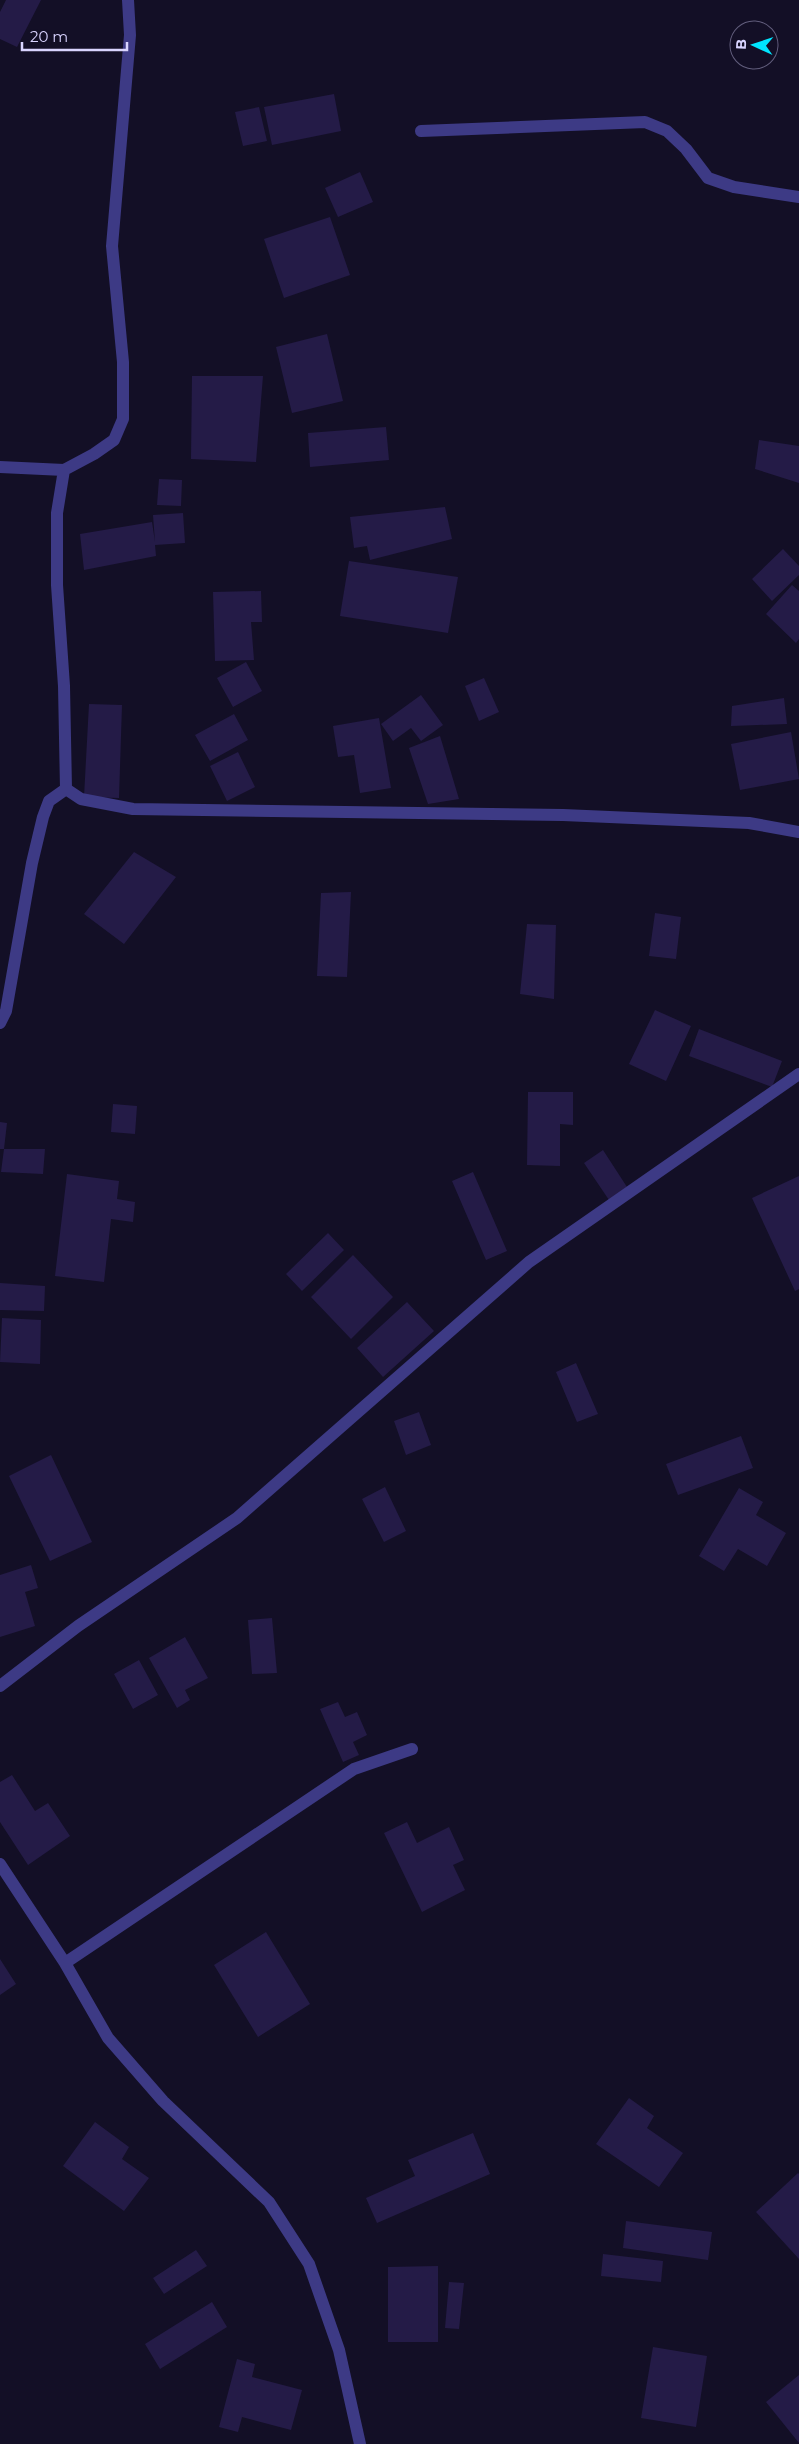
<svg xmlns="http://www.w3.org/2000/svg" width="799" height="2444" font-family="Montserrat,sans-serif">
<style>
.building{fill:#241b47}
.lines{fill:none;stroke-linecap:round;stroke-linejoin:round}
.minor{stroke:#3d3a85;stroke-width:12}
</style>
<rect width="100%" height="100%" fill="#130f26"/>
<!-- building -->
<path class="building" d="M6 0H41L17 47 0 39V12Z
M334 94 341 131 272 145 264 107Z
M259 107 267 141 243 146 235 112Z
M360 172 373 202 338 217 325 188Z
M330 217 350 275 284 298 264 239Z
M327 334 343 401 292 413 276 347Z
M192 376H263L256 462 191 459Z
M386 427 389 460 310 467 308 433Z
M759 440 799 446V483L755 469Z
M159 479 182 480 181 506 157 505Z
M445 507 452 539 370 560 367 546 354 548 350 517Z
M183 513 185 543 155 545 156 556 84 570 80 534 152 522 155 542 153 515Z
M783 549 799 566V575L772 601 752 579Z
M349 561 458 577 448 633 340 616Z
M792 585 799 591V639L796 643 766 614Z
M261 591 262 622H251L254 660 215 661 213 592Z
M246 662 262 691 233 707 217 678Z
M484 678 499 712 479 721 465 686Z
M421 695 443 725 421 741 411 728 393 741 381 724Z
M784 698 787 724 731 726 732 706Z
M89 704 122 705 119 798 84 797Z
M234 714 248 740 210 761 195 735Z
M379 718 391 788 360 793 354 755 338 757 333 726Z
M791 732 799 779 740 790 731 744Z
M440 736 459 799 428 804 409 748Z
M238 752 255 787 227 801 210 766Z
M134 852 176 877 124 944 84 914Z
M351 892 347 977 317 976 321 893Z
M655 913 681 917 676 959 649 956Z
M527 924 556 925 554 999 520 994Z
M655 1010 691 1026 666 1081 629 1064Z
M699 1029 782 1061 772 1087 689 1056Z
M528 1092H573V1125L560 1124V1166L527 1165Z
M113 1104 137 1106 135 1134 111 1132Z
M0 1122 7 1123 4 1149H0Z
M4 1149H45L43 1174 1 1172Z
M603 1150 627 1187 609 1200 584 1163Z
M473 1172 507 1251 486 1260 452 1181Z
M67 1174 119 1181 117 1199 135 1202 133 1222 111 1219 104 1282 55 1276Z
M799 1176V1289L795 1291 752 1198Z
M328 1233 344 1250 302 1291 286 1274Z
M353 1255 393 1297 351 1339 311 1297Z
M0 1283 45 1286 44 1311 0 1310Z
M407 1302 434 1331 383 1377 357 1348Z
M2 1318 41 1320 40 1364 0 1362Z
M576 1363 598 1414 577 1422 556 1372Z
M419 1412 431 1445 406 1455 394 1421Z
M741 1436 753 1468 678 1495 666 1464Z
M51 1455 92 1542 50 1561 9 1476Z
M385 1487 406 1531 384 1542 362 1499Z
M739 1488 763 1502 756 1515 786 1533 767 1566 738 1549 724 1571 699 1556Z
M31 1565 38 1588 25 1592 35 1626 0 1637V1575Z
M272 1618 277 1673 252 1674 248 1620Z
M185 1637 208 1678 185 1690 190 1700 177 1708 149 1658Z
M139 1660 158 1695 133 1709 114 1674Z
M338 1702 345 1717 357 1712 367 1735 353 1742 359 1755 343 1762 320 1709Z
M12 1775 35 1811 48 1803 70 1836 28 1865 0 1822V1782Z
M407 1822 417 1843 449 1827 464 1860 453 1865 465 1890 422 1912 384 1833Z
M266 1932 310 2004 258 2037 214 1965Z
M0 1959 16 1984 0 1995Z
M629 2098 654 2116 647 2128 683 2153 659 2187 596 2144Z
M95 2122 129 2147 122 2159 149 2178 124 2211 63 2166Z
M473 2133 490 2174 377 2223 366 2198 415 2176 408 2160Z
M798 2173 799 2174V2259L756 2212Z
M626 2221 712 2232 708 2260 623 2248Z
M196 2250 207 2266 164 2294 153 2278Z
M603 2254 663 2261 661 2282 601 2276Z
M438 2266V2342H388V2267Z
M449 2282 464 2283 459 2329 445 2328Z
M212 2302 227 2327 160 2369 145 2344Z
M653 2347 707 2356 696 2427 641 2418Z
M237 2359 255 2364 252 2377 302 2390 291 2430 242 2417 238 2432 219 2427Z
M799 2375V2443L766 2402Z"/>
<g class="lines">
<!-- minor -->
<path class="minor" d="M128 0 130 35 112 246 123 362V419L114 440 94 454 64 470 57 513V585L64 686 66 789 81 799 133 809 563 815 749 823 799 832
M421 131 645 122 667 131 686 149 708 178 734 187 799 197
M0 467 64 470
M0 1023 6 1011 32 863 43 817 49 801 66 789
M0 1686 78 1626 237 1518 529 1262 799 1074
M0 1864 65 1963 108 2038 163 2101 269 2202 309 2264 339 2350 360 2444
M65 1963 354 1769 412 1749"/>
</g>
<!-- north arrow -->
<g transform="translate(754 45) rotate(273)"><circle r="24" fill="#130f26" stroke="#625e7d"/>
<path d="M0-4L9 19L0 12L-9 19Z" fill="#00e5ff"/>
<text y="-8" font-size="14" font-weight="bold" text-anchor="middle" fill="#d9d4ff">B</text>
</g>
<!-- scale -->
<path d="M22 42v8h105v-8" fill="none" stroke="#d9d4ff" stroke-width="2.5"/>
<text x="30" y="42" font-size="15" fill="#d9d4ff" stroke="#130f26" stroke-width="4" paint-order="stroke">20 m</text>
</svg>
